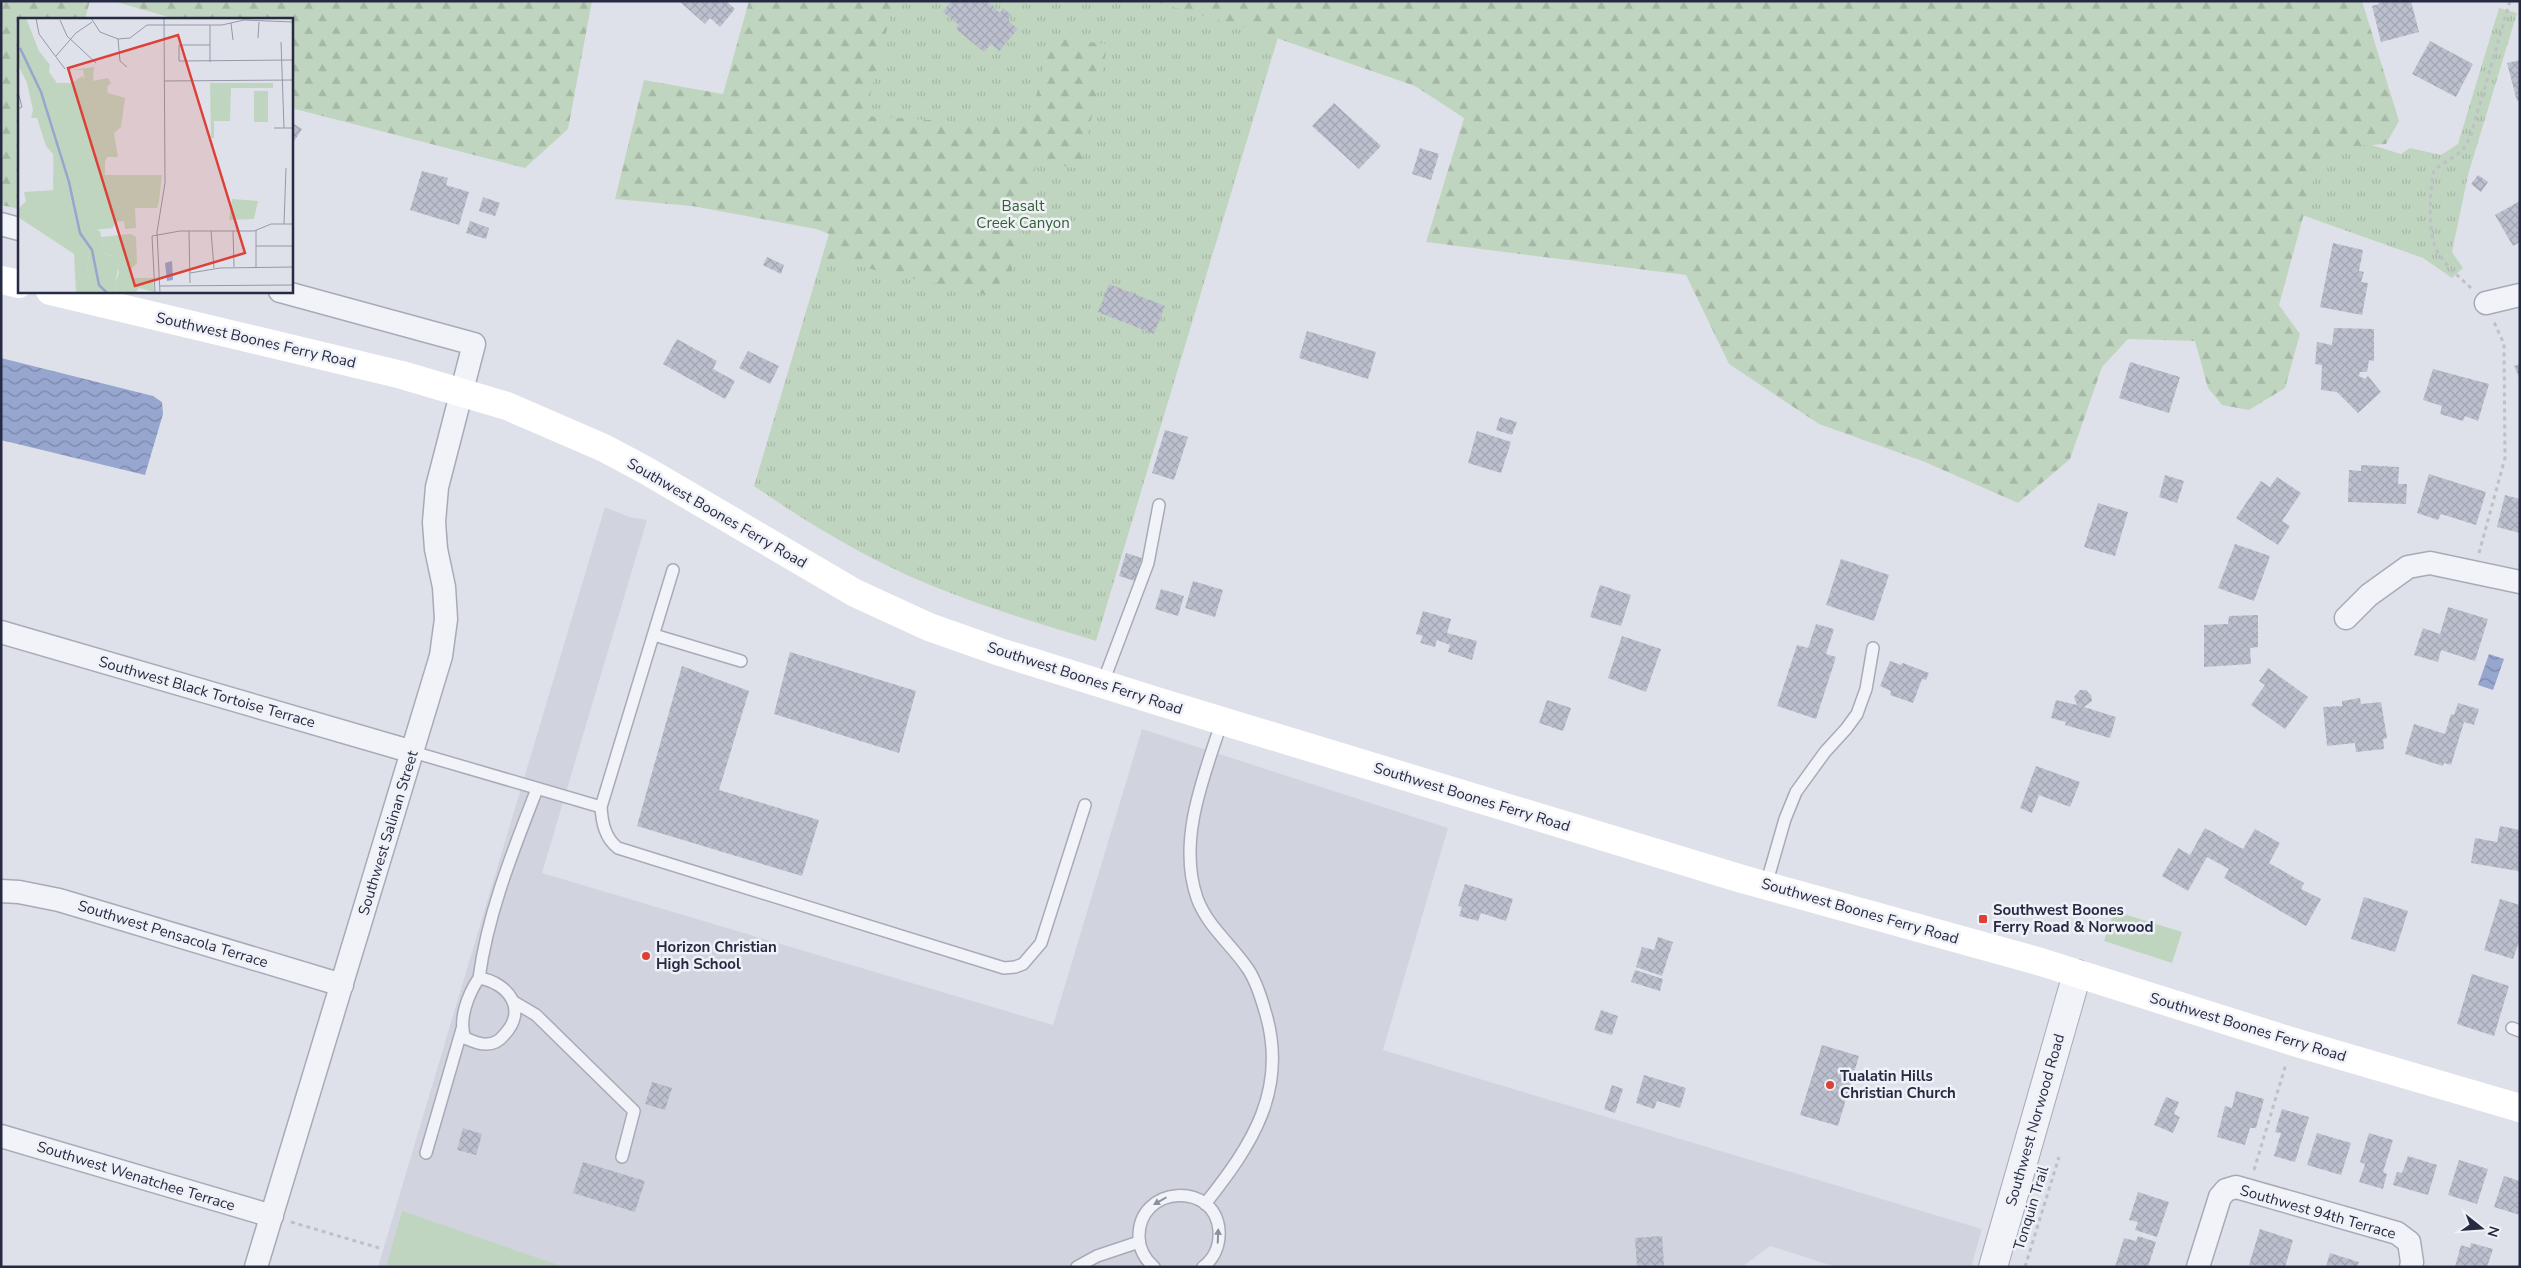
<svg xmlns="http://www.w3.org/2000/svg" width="2521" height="1268" font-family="'Nunito Sans',sans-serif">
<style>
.built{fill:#d1d3df}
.grass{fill:url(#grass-tufts)}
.forest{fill:url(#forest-firs)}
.pitch{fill:#c0d5bf}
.water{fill:url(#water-waves)}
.building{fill:url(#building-cross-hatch)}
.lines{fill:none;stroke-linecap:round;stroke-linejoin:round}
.service-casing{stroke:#a8aab8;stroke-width:14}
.minor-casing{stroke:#a8aab8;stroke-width:25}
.tertiary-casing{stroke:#a8aab8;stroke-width:30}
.path{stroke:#bdbfc9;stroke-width:3;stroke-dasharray:4 4;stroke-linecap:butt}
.service{stroke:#f2f3f8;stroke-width:11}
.minor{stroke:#f2f3f8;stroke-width:22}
.tertiary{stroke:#f2f3f8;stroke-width:28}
.secondary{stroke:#fff;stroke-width:28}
.oneway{fill:#8c8f9e}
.poi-dot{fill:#dc4037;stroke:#eff1f7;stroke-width:2}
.labels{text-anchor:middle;stroke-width:5;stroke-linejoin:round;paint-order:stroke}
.park-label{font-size:15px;fill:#326033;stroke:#eff1f7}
.street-label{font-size:15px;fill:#262b43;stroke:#eff1f7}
.poi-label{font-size:15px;font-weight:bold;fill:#262b43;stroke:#eff1f7;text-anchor:start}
.inset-river{fill:none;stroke:#96a6ce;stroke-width:2.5}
.inset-road{fill:none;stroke:#9598a7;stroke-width:1}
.view{fill:#dc4037;fill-opacity:0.15;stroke:#dc4037;stroke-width:2.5}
.inset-edge{fill:none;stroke:#262b43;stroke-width:2.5}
</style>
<defs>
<pattern id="grass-tufts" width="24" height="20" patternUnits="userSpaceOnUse" patternTransform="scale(1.25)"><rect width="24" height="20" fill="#c0d5bf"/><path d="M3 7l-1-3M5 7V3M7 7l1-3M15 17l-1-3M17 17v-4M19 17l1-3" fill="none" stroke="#a5b7a5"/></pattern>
<pattern id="forest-firs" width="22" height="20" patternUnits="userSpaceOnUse" patternTransform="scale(1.25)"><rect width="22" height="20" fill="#c0d5bf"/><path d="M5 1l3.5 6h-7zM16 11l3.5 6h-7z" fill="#a5b7a5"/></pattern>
<pattern id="water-waves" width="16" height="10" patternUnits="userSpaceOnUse" patternTransform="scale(1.25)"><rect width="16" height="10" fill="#96a6ce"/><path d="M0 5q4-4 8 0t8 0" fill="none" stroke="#7a87a9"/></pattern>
<pattern id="building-cross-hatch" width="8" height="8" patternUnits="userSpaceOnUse" patternTransform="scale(1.25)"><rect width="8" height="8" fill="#bcbfcd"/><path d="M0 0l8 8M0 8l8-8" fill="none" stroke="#a1a4b1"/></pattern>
</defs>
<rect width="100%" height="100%" fill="#dfe1ea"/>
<!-- built -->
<path class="built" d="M605 507 629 517 647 520 542 873 1053 1025 1142 729 1448 828 1383 1050 1982 1229 1971 1267H1836L1770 1246 1742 1267H378Z"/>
<!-- grass -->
<path class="grass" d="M885 1H1289L1096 641C1040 624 984 607 930 585 867 559 809 524 754 486L829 234Z
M2499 8 2517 13 2468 175 2452 252 2463 268 2452 278 2423 258 2288 210 2313 127 2401 154 2410 148 2441 155 2458 144Z"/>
<!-- forest -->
<path class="forest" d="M1 1H90L85 19H19V209L1 205Z
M113 1H592L568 129 525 168 291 108V19H175Z
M749 1H894L865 116 1028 126 1052 38 1108 44 1080 169 1037 161 1005 299 822 258 829 234 816 229 692 206 615 199 644 80 723 94Z
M1153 1H2362L2399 121 2386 144 2322 148 2279 305 2300 334 2285 388 2249 410 2222 405 2208 388 2195 341 2128 339 2102 367 2070 459 2018 503 1925 462 1819 424 1729 364 1686 275 1426 242 1464 118 1415 86 1259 32Z"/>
<!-- pitch -->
<path class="pitch" d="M2114 911 2182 932 2172 963 2104 941Z
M402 1211 564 1267H386Z"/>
<!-- water -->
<path class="water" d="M1 358 153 396 162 402 163 414 145 475 1 440Z
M2489 654 2504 659 2493 690 2478 685Z"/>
<!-- building -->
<path class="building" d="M679 1H726L735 9 720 27 710 18 705 24Z
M951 1H986L1000 13 1003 8 1012 15 1007 20 1018 29 999 51 991 44 984 52 956 29 959 25 943 12Z
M2378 1H2411L2419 32 2381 42 2372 6 2379 4Z
M2430 41 2473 64 2456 97 2412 74Z
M2520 60V100L2517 101 2507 63Z
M1334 103 1381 146 1359 169 1312 126Z
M291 122 302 129 291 146Z
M1420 148 1439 154 1431 180 1412 174Z
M422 171 448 178 446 185 469 192 459 225 410 210Z
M2478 175 2488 182 2481 192 2471 184Z
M483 197 500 203 495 216 479 211Z
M2520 201V242L2513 246 2495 215Z
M470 221 489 228 486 239 466 233Z
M2333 243 2363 250 2359 271 2364 272 2361 282 2368 283 2362 315 2320 307Z
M767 257 784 265 781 274 763 265Z
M1109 284 1165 306 1154 334 1098 312Z
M2334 328 2374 329V361L2369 360 2367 372H2360L2359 376 2365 379 2368 376 2381 392 2358 413 2337 392 2321 390 2322 365 2315 364 2317 342 2332 345Z
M1307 331 1376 352 1368 379 1299 358Z
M677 339 717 361 713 369 735 381 725 399 663 364Z
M748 351 779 366 770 384 739 368Z
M2130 362 2180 377 2169 413 2119 398Z
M2520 364V379L2514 366Z
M2433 369 2489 384 2478 421 2465 416 2463 421 2440 414 2442 406 2423 400Z
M1500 417 1517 422 1512 435 1496 430Z
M1165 430 1188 437 1174 480 1152 473Z
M1477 431 1511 442 1501 473 1468 463Z
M2361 465 2399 467 2398 484H2407L2406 504 2348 502 2349 470 2361 471Z
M2429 474 2486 492 2476 525 2441 514 2438 520 2417 513Z
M2165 475 2184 481 2177 503 2159 497Z
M2277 477 2301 493 2282 521 2290 526 2278 545 2236 518 2261 481 2270 487Z
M2505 495 2520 499V533L2497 527Z
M2098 503 2128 512 2115 556 2084 547Z
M2235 544 2270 556 2254 601 2218 588Z
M1126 553 1142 558 1135 581 1119 576Z
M1841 559 1889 575 1874 621 1826 605Z
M1193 581 1223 590 1215 617 1185 608Z
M1600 585 1631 595 1621 626 1590 617Z
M1161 589 1184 596 1178 616 1155 609Z
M2448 607 2488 619 2475 661 2441 650 2438 662 2414 655 2423 628 2440 634Z
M1423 611 1451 619 1447 633 1477 641 1472 660 1448 652 1450 645 1437 640 1435 647 1420 643 1423 636 1416 634Z
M2258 615V647L2250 648 2251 664 2204 667V625L2228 624 2229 616Z
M1816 624 1834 629 1826 654 1836 657 1816 719 1777 706 1797 645 1808 648Z
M1622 636 1661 649 1646 692 1608 678Z
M790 652 916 691 899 753 774 714Z
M1890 661 1901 665 1903 663 1929 673 1926 680 1922 679 1913 703 1890 695 1891 691 1880 686Z
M682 666 749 691 719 790 819 820 802 876 637 826Z
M2268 668 2308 697 2285 729 2251 705 2265 685 2259 681Z
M2080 690H2086L2091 695 2092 701 2084 707 2116 717 2110 738 2065 725 2066 722 2051 718 2056 700 2077 705 2074 697Z
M2360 698 2361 704 2381 702 2387 738 2383 739 2384 749 2356 752 2355 743 2327 746 2323 707 2342 706V701Z
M1547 700 1571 708 1563 731 1539 723Z
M2458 703 2479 709 2474 725 2464 722 2451 765 2444 763 2443 766 2405 754 2414 724 2445 734 2451 714 2454 715Z
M2036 766 2080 782 2070 807 2039 795 2032 813 2020 808Z
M2500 826 2520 830V874L2518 871 2471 863 2475 838 2497 842Z
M2205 828 2243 849 2255 829 2280 843 2269 863 2304 883 2301 889 2321 899 2306 926 2224 878 2229 869 2207 857 2188 891 2162 876 2178 848 2190 855Z
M1465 884 1513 899 1506 921 1481 913 1478 921 1459 916 1462 907 1458 906Z
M2364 897 2408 911 2395 952 2351 939Z
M2500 899 2520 905V939L2513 959 2484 950Z
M1658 937 1673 942 1662 976 1636 967 1642 947 1654 950Z
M1635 970 1663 979 1660 991 1631 982Z
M2472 974 2509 986 2494 1036 2457 1024Z
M1601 1010 1618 1016 1612 1035 1594 1030Z
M1822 1045 1859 1056 1838 1126 1800 1115Z
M1644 1075 1686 1088 1680 1108 1657 1101 1654 1109 1636 1103Z
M652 1082 672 1088 665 1110 645 1104Z
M1612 1085 1623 1089 1615 1113 1604 1109Z
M2236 1091 2264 1099 2256 1128H2250L2245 1145 2217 1137 2225 1106 2232 1108Z
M2166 1097 2179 1102 2174 1114 2180 1117 2173 1133 2154 1125Z
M2282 1109 2309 1117 2295 1162 2274 1156 2281 1133 2275 1132Z
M463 1128 482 1134 476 1155 457 1150Z
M2317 1133 2351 1143 2341 1175 2307 1165Z
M2369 1133 2393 1140 2383 1172 2387 1174 2383 1189 2359 1182 2365 1164 2360 1162Z
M2408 1156 2437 1165 2428 1195 2393 1185 2397 1172 2402 1173Z
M2459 1160 2488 1169 2477 1204 2448 1195Z
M583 1162 645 1181 635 1212 573 1193Z
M2504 1176 2520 1181V1215L2494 1207Z
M2138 1192 2169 1202 2157 1237 2135 1230 2138 1222 2129 1220Z
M2260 1229 2293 1240 2285 1267 2249 1265Z
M1662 1236 1664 1266 1637 1267 1635 1238Z
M2138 1236 2156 1242 2148 1267H2115L2124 1238 2136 1241Z
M2471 1243 2493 1249 2487 1267H2455L2461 1245 2470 1248Z
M2330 1253 2359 1262 2357 1267H2326Z"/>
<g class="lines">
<defs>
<path id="service" d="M673 570 601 807C602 823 605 838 618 848L1004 968 1015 967 1023 964 1041 943 1085 805
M654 635 741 661
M1102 685 1148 563 1159 505
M413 752 601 807
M1766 885 1785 819 1796 792 1825 752 1846 729 1857 714 1866 689 1873 648
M479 978C468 994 458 1020 465 1038 472 1041 480 1045 487 1044 494 1044 500 1040 504 1035 528 1010 509 983 479 978 488 912 513 851 537 789
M514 1002 536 1015 634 1111 622 1157
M2512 1028 2520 1031
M426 1153 462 1029
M1205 1204C1252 1145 1289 1089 1265 1011 1261 997 1256 981 1248 969 1232 945 1207 926 1197 898 1177 840 1204 776 1222 721
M1077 1267 1097 1256 1139 1242
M1154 1267C1145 1260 1139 1248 1139 1237 1138 1185 1215 1181 1219 1230 1220 1244 1215 1258 1203 1267"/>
<path id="minor" d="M1 224 19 229
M2486 303 2520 295
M2346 618 2369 595 2408 567 2430 563 2520 582
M1 632 413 752
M1 891 19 892 59 900 342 985
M1 1136 272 1216
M256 1267 441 656 446 619 444 587 436 549 434 522 437 487 474 344 280 291
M2198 1267 2220 1197 2226 1190 2236 1187 2397 1233 2409 1242 2412 1262 2411 1267"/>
<path id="tertiary" d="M1993 1267 2077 974"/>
</defs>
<!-- service casing -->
<use href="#service" class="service-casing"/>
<!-- minor casing -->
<use href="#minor" class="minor-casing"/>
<!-- tertiary casing -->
<use href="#tertiary" class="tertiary-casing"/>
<!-- path -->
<path class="path" d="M2471 288C2459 277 2446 266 2437 251 2427 232 2430 190 2434 170L2462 151 2470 138 2510 1
M2479 553 2505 458 2504 344 2494 322
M2254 1170 2286 1064
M291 1222 379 1248
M2025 1267 2059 1157"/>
<!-- service -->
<use href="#service" class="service"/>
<!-- minor -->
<use href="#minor" class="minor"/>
<!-- tertiary -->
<use href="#tertiary" class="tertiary"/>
<!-- secondary -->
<path class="secondary" d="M1 280 19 284
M50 291 402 375 507 406 604 448 647 471 855 593 929 627 1000 652 1160 702 1742 879 2041 962 2294 1042 2520 1108"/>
</g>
<!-- one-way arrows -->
<defs><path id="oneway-solid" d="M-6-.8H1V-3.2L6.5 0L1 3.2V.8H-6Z" transform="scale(1.25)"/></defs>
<g class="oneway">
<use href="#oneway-solid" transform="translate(1160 1201) rotate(150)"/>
<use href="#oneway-solid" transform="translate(1218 1236) rotate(-88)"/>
</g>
<!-- markers -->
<g class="poi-dot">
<rect x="1978" y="914" width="10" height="10" rx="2.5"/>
<circle cx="646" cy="956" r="5"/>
<circle cx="1830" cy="1085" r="5"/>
</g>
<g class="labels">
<!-- park labels -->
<g class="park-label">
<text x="1023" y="211">Basalt<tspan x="1023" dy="17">Creek Canyon</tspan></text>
</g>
<!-- street labels -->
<g class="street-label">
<text transform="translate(256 340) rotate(13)" y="5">Southwest Boones Ferry Road</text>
<text transform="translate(717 513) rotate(30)" y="5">Southwest Boones Ferry Road</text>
<text transform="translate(1085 678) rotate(18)" y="5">Southwest Boones Ferry Road</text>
<text transform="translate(207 692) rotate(16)" y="5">Southwest Black Tortoise Terrace</text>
<text transform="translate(1472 797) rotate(17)" y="5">Southwest Boones Ferry Road</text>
<text transform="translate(388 833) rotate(-73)" y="5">Southwest Salinan Street</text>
<text transform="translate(1860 911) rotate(16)" y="5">Southwest Boones Ferry Road</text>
<text transform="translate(173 934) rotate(17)" y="5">Southwest Pensacola Terrace</text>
<text transform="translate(2248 1027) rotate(17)" y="5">Southwest Boones Ferry Road</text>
<text transform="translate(2035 1120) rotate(-74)" y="5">Southwest Norwood Road</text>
<text transform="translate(136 1176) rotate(17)" y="5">Southwest Wenatchee Terrace</text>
<text transform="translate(2031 1208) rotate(-73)" y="5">Tonquin Trail</text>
<text transform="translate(2318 1212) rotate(16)" y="5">Southwest 94th Terrace</text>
</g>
<!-- poi labels -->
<g class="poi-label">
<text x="1993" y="915">Southwest Boones<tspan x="1993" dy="17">Ferry Road &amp; Norwood</tspan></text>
<text x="656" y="952">Horizon Christian<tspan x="656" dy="17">High School</tspan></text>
<text x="1840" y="1081">Tualatin Hills<tspan x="1840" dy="17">Christian Church</tspan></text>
</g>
</g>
<!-- overview -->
<g transform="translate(18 18)">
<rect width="275" height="275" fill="#dfe1ea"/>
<path d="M76 49 75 65H67L65 52H52ZM192 65H255V70H213L212 103H196V120H193ZM35 157H144L141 183 139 190H116L36 204Z" fill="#c0d5bf"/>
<path d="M0 0H8L21 33 32 47 31 54 39 65H54L64 58 69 64 90 60 93 65 89 69 90 75 107 80 103 109 96 115 100 139H89L87 144V176L89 191H104L101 176H93L92 171 116 174 118 210 107 211 106 203 97 204 95 210 75 212 68 256 76 267 78 275H58L56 236 0 199V191L8 183 6 174 36 172 35 136 28 128 19 100H13L15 92 9 65 0 47ZM113 216 118 219 119 245 114 250V260H135L136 274 121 270 117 275H99L97 264 101 255 98 237 87 238 83 219Z" fill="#c0d5bf"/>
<path d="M75 210 82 213 87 238 98 237 102 243 97 264 99 275H78L76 267 68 256Z" fill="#c0d5bf"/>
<path d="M236 73H250V104H236ZM214 181 240 183 236 201 211 202Z" fill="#c0d5bf"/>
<path d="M154 243 155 262 149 263 147 245Z" fill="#96a6ce"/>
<path class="inset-river" d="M2 30 23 74 51 164 62 215 74 232 81 267 89 275"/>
<path class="inset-road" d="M18 0 21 16 47 51M73 0 82 14 100 21 112 20 129 7H204L226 2 275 4M42 2 49 18 78 45M213 5 215 22M240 20 241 4M100 21 102 43 109 49M263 24 266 110M192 27H161V43L275 42M38 38 58 15 74 4M192 44V7M146 63 275 62M0 74 4 89 0 91M256 110H275M266 206 268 150M238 212V249M171 213 172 265M193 213 196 250M215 213 216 249M238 228H275M172 255 202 250 275 249M142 268 275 267M137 275 134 218 162 213H236L253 206H275M142 275 139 214 147 165 146 0"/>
<path class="view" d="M160 17 227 235 117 268 50 50Z"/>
<rect width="275" height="275" class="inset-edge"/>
</g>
<!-- border -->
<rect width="2521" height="1268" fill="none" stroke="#262b43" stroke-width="5"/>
<!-- north arrow -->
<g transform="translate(2481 1228) rotate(107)" stroke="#eff1f7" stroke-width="4" paint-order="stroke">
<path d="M0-4L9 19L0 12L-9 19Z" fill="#262b43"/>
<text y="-8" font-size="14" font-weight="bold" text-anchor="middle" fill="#262b43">N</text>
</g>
</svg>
